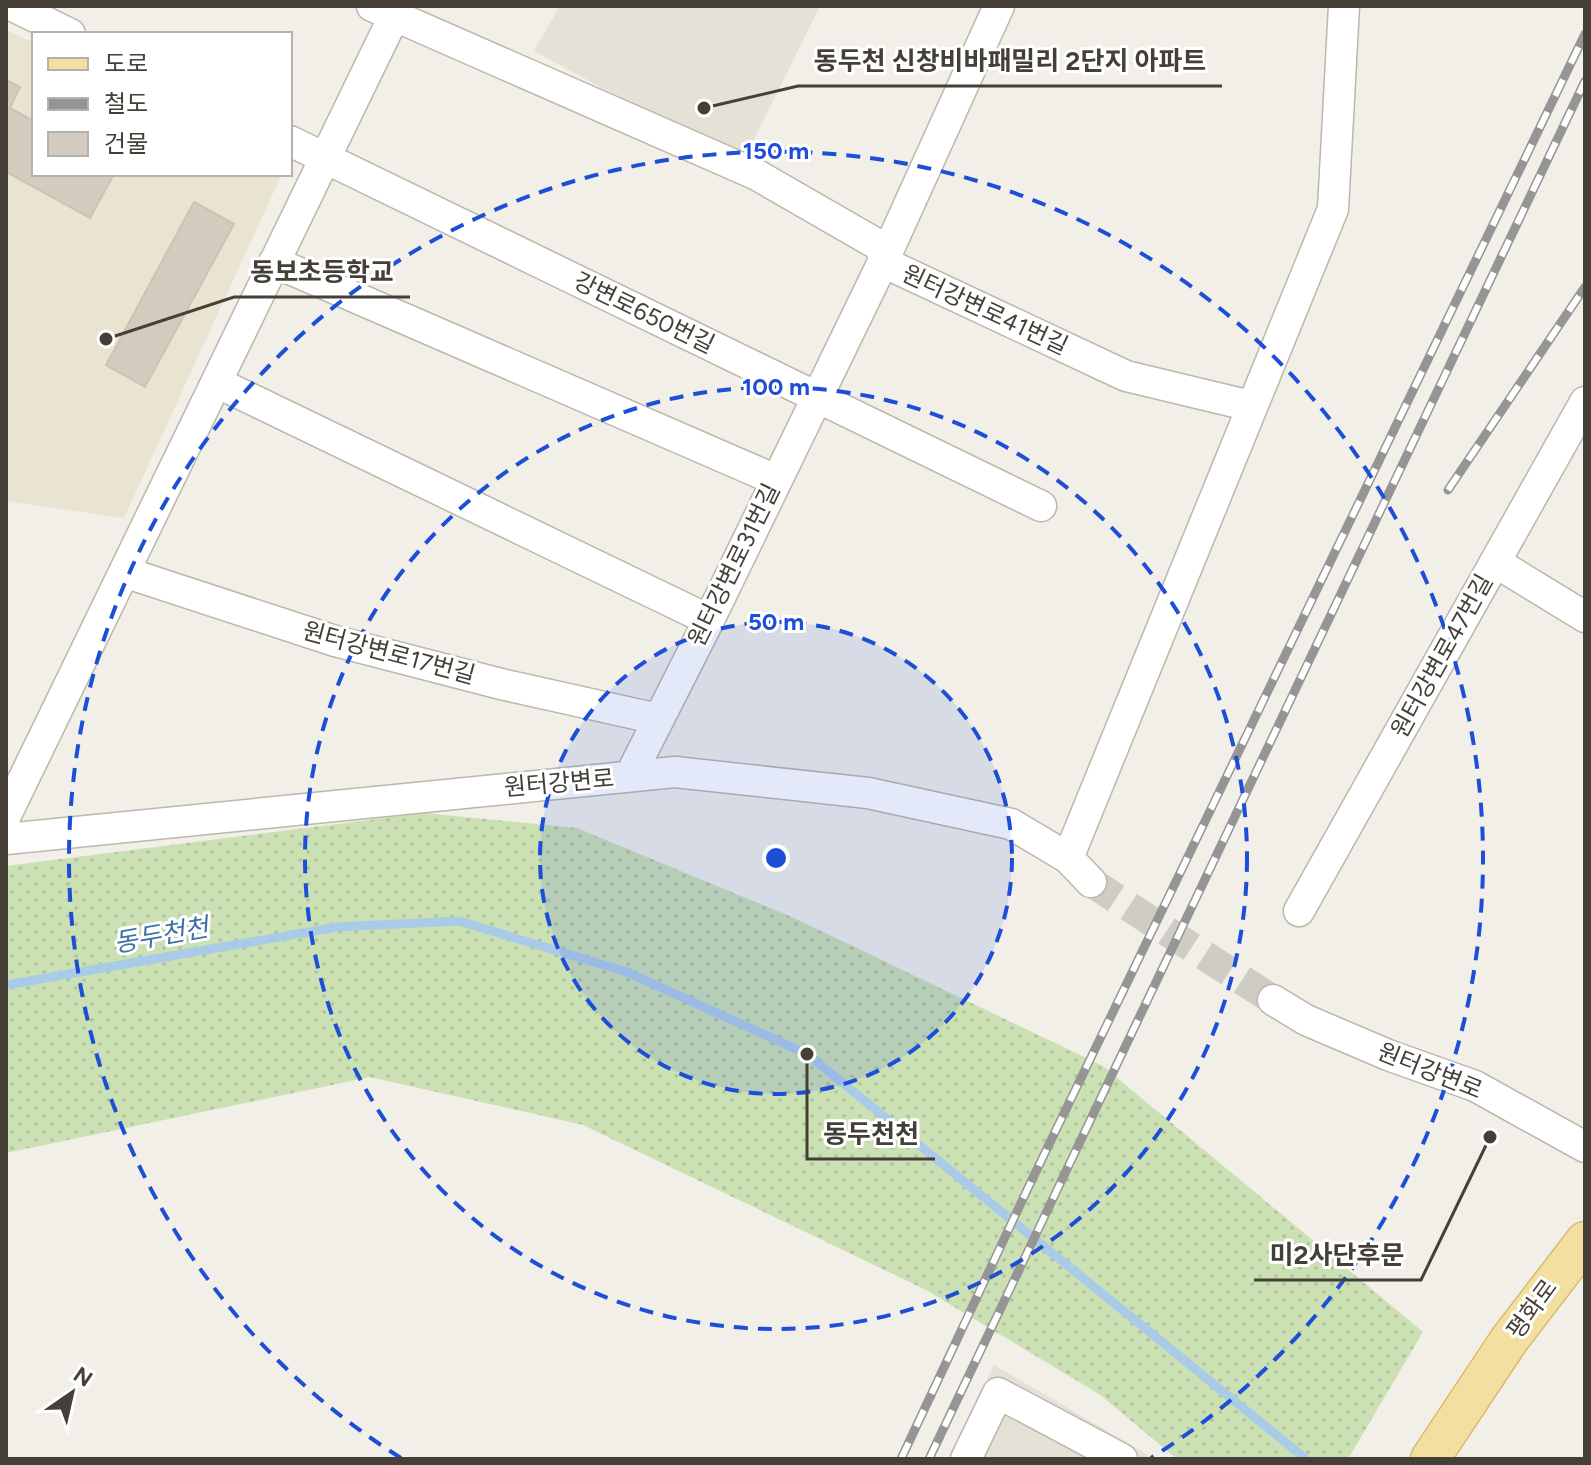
<svg xmlns="http://www.w3.org/2000/svg" width="1591" height="1465" font-family="Figtree,'Noto Sans KR',sans-serif">
<style>
.residential{fill:#e5e1d6}
.education{fill:#e9e4d2}
.grass{fill:url(#grass-dots)}
.lines{fill:none;stroke-linecap:round;stroke-linejoin:round}
.stream{stroke:#aacbe8;stroke-width:9}
.building{fill:#d2cbbe;stroke:#ccc3b2;stroke-width:2}
.minor-tunnel{stroke:#ceccc4;stroke-width:30;stroke-dasharray:30 15;stroke-linecap:butt}
.minor-casing{stroke:#bcb7ab;stroke-width:33}
.major-casing{stroke:#d6bd70;stroke-width:41}
.minor{stroke:#fff;stroke-width:30}
.major{stroke:#f3df9f;stroke-width:38}
.rail-casing{stroke:#959595;stroke-width:9}
.rail{stroke:#fff;stroke-width:6;stroke-dasharray:18;stroke-linecap:butt}
.ring{fill:none;stroke:#1d4ed8;stroke-width:4;stroke-dasharray:14 10}
.labels{text-anchor:middle;stroke-width:6;stroke-linejoin:round;paint-order:stroke}
.street-label{font-size:24px;fill:#443f37;stroke:#fff}
.water-label{font-size:26px;font-style:italic;fill:#3c72a4;stroke:#fff}
.centre{fill:#1d4ed8;stroke:#fff;stroke-width:4}
.ring-label{font-size:24px;text-anchor:middle;font-weight:bold;fill:#1d4ed8;stroke:#fff;stroke-width:6;stroke-linejoin:round;paint-order:stroke}
.leader{fill:none;stroke:#443f37;stroke-width:3}
.callout-dot{fill:#443f37;stroke:#fff;stroke-width:3}
.callout-label{font-size:26px;text-anchor:middle;font-weight:bold;fill:#443f37;stroke:#fff;stroke-width:6;stroke-linejoin:round;paint-order:stroke}
</style>
<defs>
<pattern id="grass-dots" width="8" height="8" patternUnits="userSpaceOnUse" patternTransform="scale(2)"><rect width="8" height="8" fill="#cbe1b4"/><path d="M2 2h.1M6 6h.1" fill="none" stroke="#b0c29b" stroke-width="1.8" stroke-linecap="round"/></pattern>
</defs>
<rect width="100%" height="100%" fill="#f1efe7"/>
<!-- residential -->
<path class="residential" d="M560 6H820L742 164 534 51Z
M994 1365 1143 1452 1152 1459H949Z"/>
<!-- education -->
<path class="education" d="M6 30 34 43V174H279L281 176 124 518 6 501Z"/>
<!-- grass -->
<path class="grass" d="M424 813 577 828 792 917 1103 1066 1423 1332 1348 1459H1177L1099 1394 926 1290 583 1125 370 1077 6 1153V866Z"/>
<g class="lines">
<!-- stream -->
<path class="stream" d="M6 985 337 927 459 921 627 972 807 1054 1306 1459"/>
</g>
<!-- building -->
<path class="building" d="M6 80 20 87 10 108 34 121V174H114L90 218 6 172Z
M194 202 234 224 145 387 106 365Z"/>
<g class="lines">
<!-- minor-tunnel -->
<path class="minor-tunnel" d="M1091 882 1273 1000"/>
<defs>
<path id="minor" d="M13 6 70 34
M372 6 757 175 882 247 883 262 1126 376 1251 406
M290 141 1041 506
M274 262 776 480
M218 383 709 620
M1495 562 1585 617
M124 572 335 641 501 684 658 719
M630 776 709 620 883 262 999 6
M6 815 399 6
M6 839 675 772 868 793 1011 824 1068 858 1091 882
M1068 858 1333 209 1344 6
M1299 911 1585 402
M1273 1000 1306 1020 1388 1055 1475 1086 1585 1147
M966 1459 998 1393 1122 1459"/>
<path id="major" d="M1430 1459 1509 1340 1585 1241"/>
</defs>
<!-- minor casing -->
<use href="#minor" class="minor-casing"/>
<!-- major casing -->
<use href="#major" class="major-casing"/>
<!-- minor -->
<use href="#minor" class="minor"/>
<!-- major -->
<use href="#major" class="major"/>
<defs>
<path id="rail" d="M1448 490 1585 287
M901 1459 1028 1188 1585 34
M929 1459 1585 81"/>
</defs>
<!-- rail casing -->
<use href="#rail" class="rail-casing"/>
<!-- rail -->
<use href="#rail" class="rail"/>
</g>
<!-- distance rings -->
<circle cx="776" cy="858" r="236" fill="#1d4ed8" fill-opacity=".12"/>
<g class="ring">
<circle cx="776" cy="858" r="236"/>
<circle cx="776" cy="858" r="471"/>
<path d="M401 1458A707 707 0 1 1 1151 1458"/>
</g>
<g class="labels">
<!-- street labels -->
<g class="street-label">
<text transform="translate(985 310) rotate(25)" y="8">원터강변로41번길</text>
<text transform="translate(644 313) rotate(26)" y="8">강변로650번길</text>
<text transform="translate(734 565) rotate(-64)" y="8">원터강변로31번길</text>
<text transform="translate(389 653) rotate(15)" y="8">원터강변로17번길</text>
<text transform="translate(1442 656) rotate(-61)" y="8">원터강변로47번길</text>
<text transform="translate(559 783) rotate(-5)" y="8">원터강변로</text>
<text transform="translate(1430 1071) rotate(22)" y="8">원터강변로</text>
<text transform="translate(1532 1309) rotate(-54)" y="8">평화로</text>
</g>
<!-- water labels -->
<g class="water-label">
<text transform="translate(161 935) rotate(-10)" y="9">동두천천</text>
</g>
</g>
<circle cx="776" cy="858" r="12" class="centre"/>
<g class="ring-label">
<text x="776" y="159">150 m</text>
<text x="776" y="395">100 m</text>
<text x="776" y="630">50 m</text>
</g>
<!-- callouts -->
<path class="leader" d="M704 108L798 86H1222M106 339L234 297H410M807 1054L807 1159H935M1490 1137L1421 1280H1254"/>
<g class="callout-dot">
<circle cx="704" cy="108" r="8"/>
<circle cx="106" cy="339" r="8"/>
<circle cx="807" cy="1054" r="8"/>
<circle cx="1490" cy="1137" r="8"/>
</g>
<g class="callout-label">
<text x="1010" y="70">동두천 신창비바패밀리 2단지 아파트</text>
<text x="322" y="281">동보초등학교</text>
<text x="871" y="1143">동두천천</text>
<text x="1337" y="1264">미2사단후문</text>
</g>
<!-- border -->
<rect width="1591" height="1465" fill="none" stroke="#443f37" stroke-width="16"/>
<!-- legend -->
<rect x="32" y="32" width="260" height="144" fill="#ffffff" stroke="#b4b2af" stroke-width="2"/>
<rect x="48" y="58" width="40" height="12" fill="#f3df9f" stroke="#b4b2af" stroke-width="2"/>
<text x="104" y="72" font-size="24" fill="#443f37">도로</text>
<rect x="48" y="98" width="40" height="12" fill="#959595" stroke="#b4b2af" stroke-width="2"/>
<text x="104" y="112" font-size="24" fill="#443f37">철도</text>
<rect x="48" y="132" width="40" height="24" fill="#d2cbbe" stroke="#b4b2af" stroke-width="2"/>
<text x="104" y="152" font-size="24" fill="#443f37">건물</text>
<!-- north arrow -->
<g transform="translate(72 1393) rotate(34)" stroke="#ffffff" stroke-width="6" paint-order="stroke">
<path d="M0-6L14 30L0 20L-14 30Z" fill="#443f37"/>
<text y="-12" font-size="22" font-weight="bold" text-anchor="middle" fill="#443f37">N</text>
</g>
</svg>
